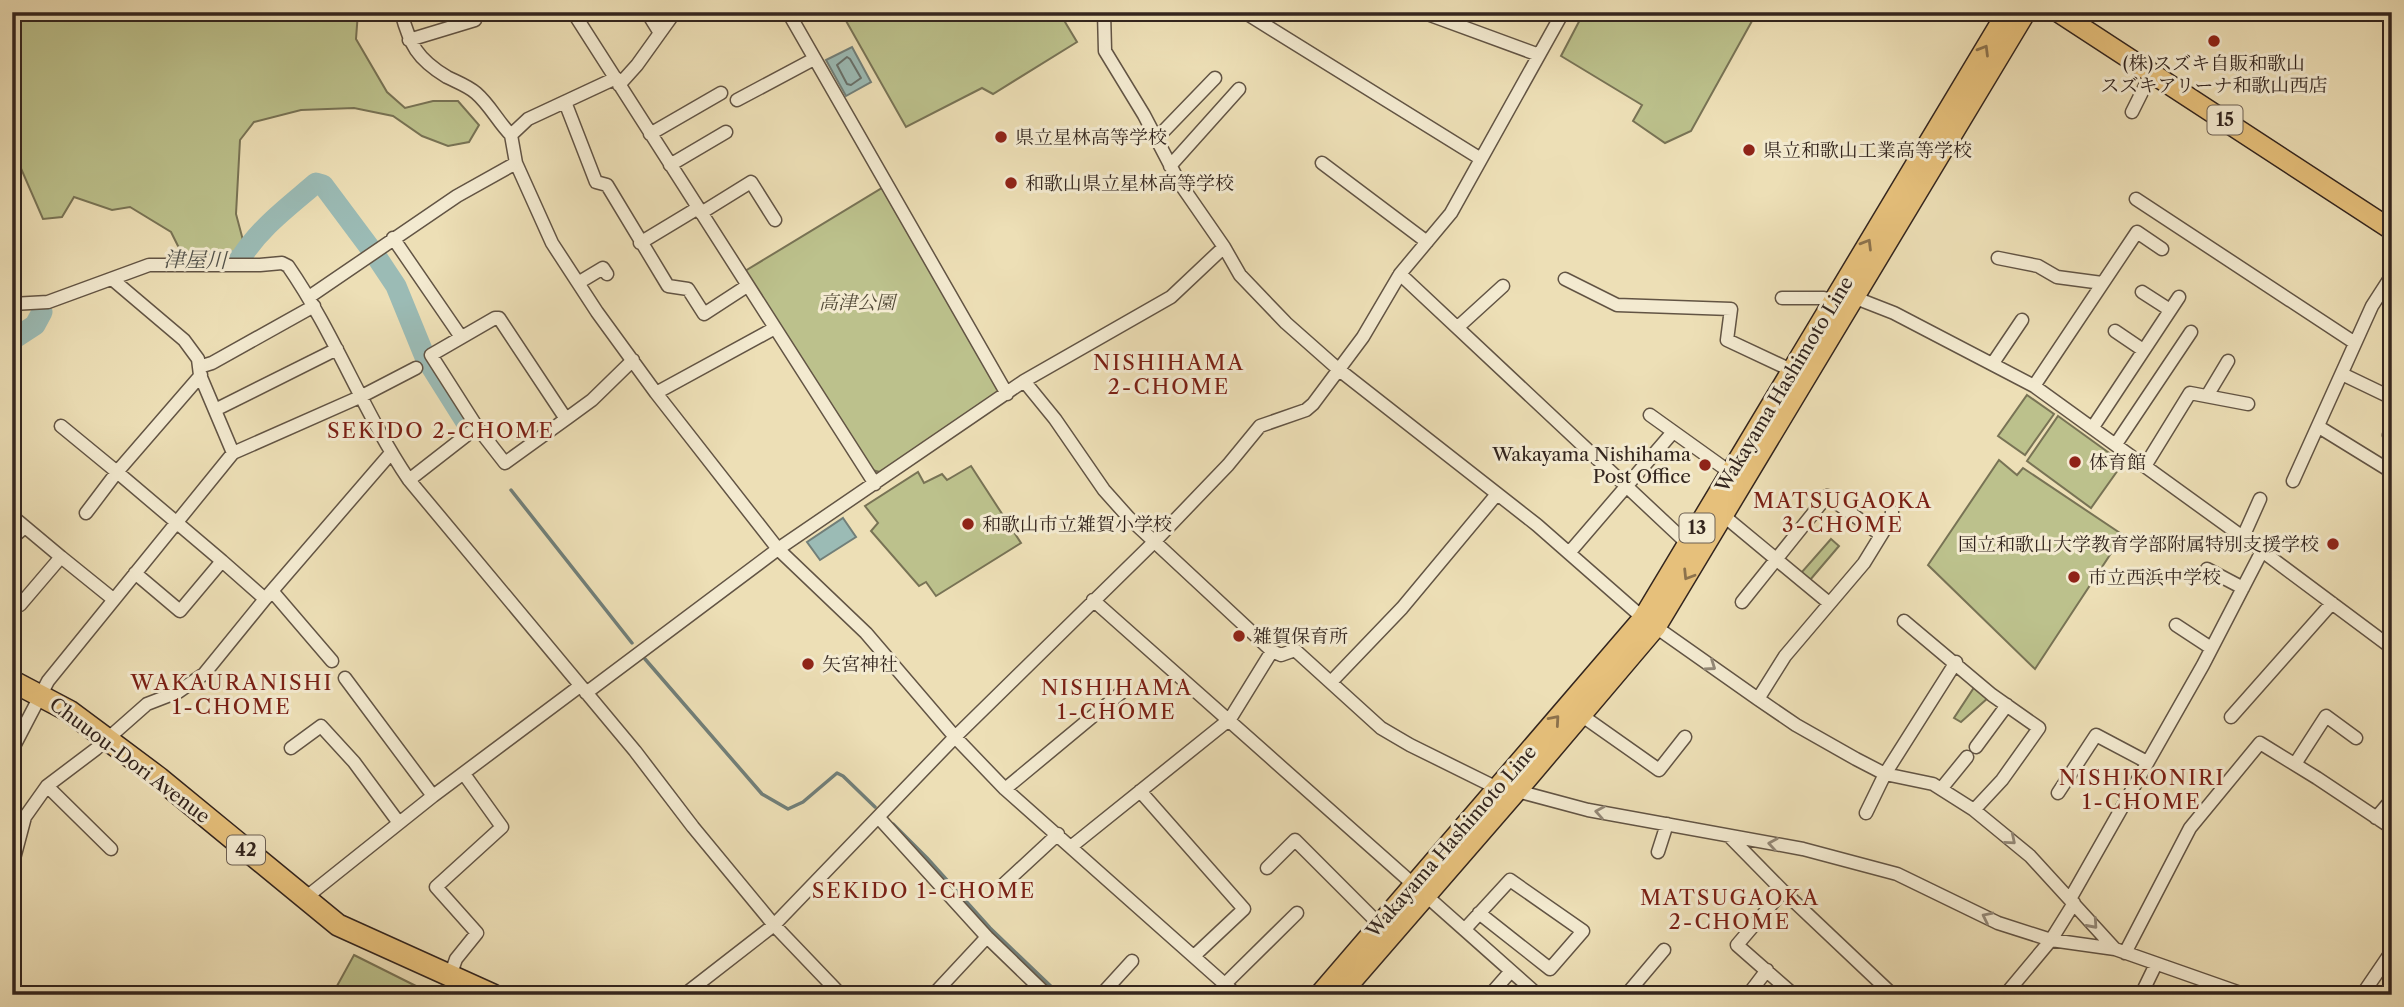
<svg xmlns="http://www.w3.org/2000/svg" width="2404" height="1007" font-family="'Libre Caslon Text','Noto Serif JP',serif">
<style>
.green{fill:#bcc18c;stroke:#787355;stroke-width:2}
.water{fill:#9bbbb5;stroke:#717f79;stroke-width:2}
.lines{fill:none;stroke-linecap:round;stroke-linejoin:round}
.shore{stroke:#67706a;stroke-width:2}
.stream{stroke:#717f79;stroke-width:3.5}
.river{stroke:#9bbbb5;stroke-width:21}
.street-casing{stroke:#625444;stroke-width:15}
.primary-casing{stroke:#33251e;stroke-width:22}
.highway-casing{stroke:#33251e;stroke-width:24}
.street{stroke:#f3ead0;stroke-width:12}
.primary{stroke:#e6c07b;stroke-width:19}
.highway{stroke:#e6c07b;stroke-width:21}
.oneway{stroke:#8c724c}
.oneway2{stroke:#938877}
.poi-dot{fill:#8f2418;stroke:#f3ead0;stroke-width:2.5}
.labels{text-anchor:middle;stroke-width:6;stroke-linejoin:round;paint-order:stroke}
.shield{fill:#f3ead0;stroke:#6d6053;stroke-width:2}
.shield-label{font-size:18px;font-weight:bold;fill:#33251e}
.poi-label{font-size:19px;fill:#33251e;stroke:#f3ead0;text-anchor:start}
.park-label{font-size:19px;font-style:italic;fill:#554c3a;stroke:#f3ead0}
.street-label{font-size:19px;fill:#33251e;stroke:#f3ead0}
.water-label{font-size:21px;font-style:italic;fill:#52524b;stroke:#f3ead0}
.neighbourhood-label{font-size:21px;letter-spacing:2px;fill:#7a1f14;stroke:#f3ead0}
</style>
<rect width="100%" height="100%" fill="#eddfb6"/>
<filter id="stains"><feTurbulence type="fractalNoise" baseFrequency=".00286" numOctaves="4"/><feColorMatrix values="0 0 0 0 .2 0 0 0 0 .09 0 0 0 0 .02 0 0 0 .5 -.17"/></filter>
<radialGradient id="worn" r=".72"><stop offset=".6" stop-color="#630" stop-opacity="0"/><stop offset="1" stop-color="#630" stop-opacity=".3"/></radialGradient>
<!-- green -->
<path class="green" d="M12 12H358L356 39 387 92 405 108 433 101H458L479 125 469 142 448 146 422 136 393 116 354 108 301 110 254 122 240 140 236 214 244 244 237 254 181 252 171 232 130 207 112 210 74 197 62 217 43 219 16 157 12 155Z
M841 12H1059L1077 42 993 94 982 88 906 127Z
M1584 12H1757L1691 131 1665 143 1633 121 1642 105 1561 56Z
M882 188 999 391 996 397 880 472 872 470 745 271Z
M2027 395 2054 414 2025 455 1998 436Z
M2058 416 2123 463 2091 508 2027 461Z
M1999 460 2017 475 2023 468 2123 535 2035 669 1928 565Z
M971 466 1021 543 936 596 926 582 919 586 871 531 878 523 865 506 918 472 924 483 942 474 947 480Z
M1831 539 1839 546 1810 580 1801 573Z
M1975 686 1989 697 1961 722 1954 718Z
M354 955 434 995H332Z"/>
<!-- water -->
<path class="water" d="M852 47 871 82 846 96 826 60Z
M843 518 856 537 820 560 807 542Z"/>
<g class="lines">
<!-- shore -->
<path class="shore" d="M847 57 850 59 861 78 851 85 847 84 837 65Z"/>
<!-- stream -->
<path class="stream" d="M511 490 632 643
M645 659 762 794 788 809 803 802 837 773 843 776 875 807
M893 824 927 858 990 928 1060 995"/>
<!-- river -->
<path class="river" d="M376 256 396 286 425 357 469 427
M213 260 239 261C258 229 288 207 316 183L323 185 370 248
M12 340 35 325 42 312"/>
<defs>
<path id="street" d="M401 12C410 45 417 59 447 77 457 82 468 86 476 93 490 105 498 122 511 135
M573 12 875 484
M647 12 660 33
M788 12 1007 394
M1104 12 1105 51 1144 115 1179 182 1224 247 1240 275 1286 323 1338 369 1537 525 1643 618 1758 699 1796 725 1856 759 1885 774 1933 784 1974 810 2030 856 2115 949
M1244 12 1481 159
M1422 12 1539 55
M409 40 475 20
M616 78 528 119 511 135 516 163 552 243 597 312 656 393 778 549 866 633 955 737 1005 789 1237 995
M619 85 637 65 675 12
M737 100 814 59
M565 102 596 182 607 185 668 286 688 289 704 314 747 286
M2132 112 2152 72
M650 134 721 93
M1156 139 1215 78
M1322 163 1427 242
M670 165 726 132
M1170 166 1239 89
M2136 199 2355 343
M701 213 751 182 775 220
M393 238 461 337
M640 243 698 208
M1998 258 2038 266 2057 277 2102 283
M1400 274 1688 544
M1565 279 1617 305 1731 309 1727 340 1791 370
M578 283 603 268 607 274
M2142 292 2170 310
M1848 295 1894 313 2034 386 2262 551 2392 648
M309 297 457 196 516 163
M1782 298H1824L1833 302
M12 304 48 302 149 265H260L282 263 288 266C335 334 363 412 409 480L635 751 693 827 774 925 841 995
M495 318H499L566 419 505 463 477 427 431 355Z
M1458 327 1503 286
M2115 331 2143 350
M1993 363 2022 320
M199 367 212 363 314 306
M2342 374 2392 398
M1024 381 1055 419 1104 490 1129 518 1272 651 1281 655 1295 650 1381 728 1410 745 1497 788 1517 791 1588 810 1803 849 1897 874 1998 923 2051 940 2115 949 2246 995
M2034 386 2137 232 2162 249
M656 393 775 328
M2207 396 2228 361
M215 410 337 349
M1650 415 1731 473
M566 419 592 400 633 360
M61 426 117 472 201 375
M2093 427 2179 297
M2319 427 2392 472
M2389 435 2392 430
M2116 444 2191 332
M233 453 362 396 416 368
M2145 466 2190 393 2248 404
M409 480 477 427
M2293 481 2372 306 2392 275
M86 513 117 472 222 561
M12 516 61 557 20 605 12 597
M1724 516 1829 603
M2243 537 2260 499
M12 538 25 527
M1569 553 1673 432
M61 557 113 599
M2207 569 2243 588
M135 573 180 611 222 561 265 599
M272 591 332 661
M1093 600 1538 995
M1742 602 1827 496 1881 535
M1904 621 1992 695 2039 728 2002 780 1974 810
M2176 625 2211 648
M345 678 433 796
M1331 682 1402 608 1497 494
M586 693 778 549 1024 381 1171 297 1224 247
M1758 699 1785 656 1864 563 1891 519 1892 512
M1581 715 1659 770 1685 737
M2231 717 2332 603
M1976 747 2007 705
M291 748 321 726 354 762 399 823
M12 750 48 681 233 453 200 375 198 359 184 340 112 279
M2295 764 2326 716 2356 738
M47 786 111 849
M1005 789 1122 692
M1941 789 1967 757
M1140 791 1244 909 1194 956
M2058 793 2096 735 2147 762
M1866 813 1885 774 1956 662
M879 818 987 937 1047 995
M2376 818 2392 799
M1729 836 1783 891 1893 995
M1072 846 1230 719 1272 651
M1658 852 1667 824
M12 866 25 817 47 786 96 749 147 704 178 692 204 674 265 599 391 453
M1267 868 1295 840 1379 924
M1004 884 1058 834
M1783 891 1737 945 1794 995
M304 899 433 796 580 686
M2070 899 2203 665 2262 551
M1465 929 1510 880 1583 931 1550 969 1479 913
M2125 953 2190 828 2260 743 2317 778 2392 828
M450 976 456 959 477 933 436 887 502 827 464 774
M1225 984 1297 913
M684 995 774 925 955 737 1154 542 1228 465 1260 426 1306 410 1313 404 1363 337 1400 274 1451 213 1563 12
M933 995 987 937
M1101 995 1132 961
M1490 995 1511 971
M1626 995 1664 950
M1748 995 1767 970
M2005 995 2051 940 2074 903
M2141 995 2156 964
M2362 995 2392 951"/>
<path id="primary" d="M2058 12 2392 230
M1319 995 1643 618 2007 12
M1340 995 1517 791 1656 627 2026 12"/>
<path id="highway" d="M12 681 69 711 108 740 159 778 338 925 493 995"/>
</defs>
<!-- street casing -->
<use href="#street" class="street-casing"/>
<!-- primary casing -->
<use href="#primary" class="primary-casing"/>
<!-- highway casing -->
<use href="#highway" class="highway-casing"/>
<!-- street -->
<use href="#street" class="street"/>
<!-- primary -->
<use href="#primary" class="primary"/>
<!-- highway -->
<use href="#highway" class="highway"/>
</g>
<!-- one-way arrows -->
<defs><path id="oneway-chevron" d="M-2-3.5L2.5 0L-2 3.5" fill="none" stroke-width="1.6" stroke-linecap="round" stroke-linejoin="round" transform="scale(1.75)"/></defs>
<g class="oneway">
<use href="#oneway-chevron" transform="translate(1984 50) rotate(-59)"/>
<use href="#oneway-chevron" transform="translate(1867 244) rotate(-59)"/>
<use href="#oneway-chevron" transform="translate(1688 575) rotate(122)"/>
<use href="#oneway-chevron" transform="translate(1555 720) rotate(-49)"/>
</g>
<g class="oneway2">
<use href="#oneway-chevron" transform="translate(1711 666) rotate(35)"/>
<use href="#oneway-chevron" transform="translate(1600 812) rotate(-170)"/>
<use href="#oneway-chevron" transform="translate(2011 840) rotate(40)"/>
<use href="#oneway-chevron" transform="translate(1773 844) rotate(-171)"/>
<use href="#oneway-chevron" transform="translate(1987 917) rotate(-154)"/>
<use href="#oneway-chevron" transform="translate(2093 924) rotate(48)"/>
</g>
<!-- markers -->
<g class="poi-dot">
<circle cx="2214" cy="41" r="7"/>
<circle cx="1001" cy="137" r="7"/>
<circle cx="1749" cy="150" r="7"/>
<circle cx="1011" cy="183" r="7"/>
<circle cx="2075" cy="462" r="7"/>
<circle cx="1705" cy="465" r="7"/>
<circle cx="968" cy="524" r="7"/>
<circle cx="2333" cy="544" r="7"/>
<circle cx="2074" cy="577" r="7"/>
<circle cx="1239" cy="636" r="7"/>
<circle cx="808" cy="664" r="7"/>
</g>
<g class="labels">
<!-- shield labels -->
<g class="shield">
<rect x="2207.5" y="105.5" width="35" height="29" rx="5"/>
<rect x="1679.5" y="513.5" width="35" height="29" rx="5"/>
<rect x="227" y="835.5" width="38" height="29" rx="5"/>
</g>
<g class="shield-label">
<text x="2225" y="126">15</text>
<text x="1697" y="534">13</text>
<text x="246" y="856">42</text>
</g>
<!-- poi labels -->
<g class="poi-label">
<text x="2214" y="70" text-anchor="middle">(株)スズキ自販和歌山<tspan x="2214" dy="22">スズキアリーナ和歌山西店</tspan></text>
<text x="1015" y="144">県立星林高等学校</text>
<text x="1763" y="157">県立和歌山工業高等学校</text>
<text x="1025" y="190">和歌山県立星林高等学校</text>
<text x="1691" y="461" text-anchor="end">Wakayama Nishihama<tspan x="1691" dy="22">Post Office</tspan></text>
<text x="2089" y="469">体育館</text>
<text x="982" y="531">和歌山市立雑賀小学校</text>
<text x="2319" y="551" text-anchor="end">国立和歌山大学教育学部附属特別支援学校</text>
<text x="2088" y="584">市立西浜中学校</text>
<text x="1253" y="643">雑賀保育所</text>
<text x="822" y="671">矢宮神社</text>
</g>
<!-- park labels -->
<g class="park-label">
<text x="857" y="309">高津公園</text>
</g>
<!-- street labels -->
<g class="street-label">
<text transform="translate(1784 384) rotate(-59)" y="7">Wakayama Hashimoto Line</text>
<text transform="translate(130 760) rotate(37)" y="7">Chuuou-Dori Avenue</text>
<text transform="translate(1451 841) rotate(-49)" y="7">Wakayama Hashimoto Line</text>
</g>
<!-- water labels -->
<g class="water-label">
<text transform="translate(195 260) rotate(1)" y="7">津屋川</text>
</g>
<!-- neighbourhood labels -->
<g class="neighbourhood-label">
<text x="1169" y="370">NISHIHAMA<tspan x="1169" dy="24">2-CHOME</tspan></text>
<text x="441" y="438">SEKIDO 2-CHOME</text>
<text x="1843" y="508">MATSUGAOKA<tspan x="1843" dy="24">3-CHOME</tspan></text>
<text x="232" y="690">WAKAURANISHI<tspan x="232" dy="24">1-CHOME</tspan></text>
<text x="1117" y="695">NISHIHAMA<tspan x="1117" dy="24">1-CHOME</tspan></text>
<text x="2142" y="785">NISHIKONIRI<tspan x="2142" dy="24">1-CHOME</tspan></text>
<text x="924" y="898">SEKIDO 1-CHOME</text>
<text x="1730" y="905">MATSUGAOKA<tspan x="1730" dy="24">2-CHOME</tspan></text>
</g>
</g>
<!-- margin -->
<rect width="2404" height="1007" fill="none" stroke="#eddfb6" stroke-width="42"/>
<rect x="14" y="14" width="2376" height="979" fill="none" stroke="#33251e" stroke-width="3.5"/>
<rect x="21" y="21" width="2362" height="965" fill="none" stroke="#33251e" stroke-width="2"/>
<rect width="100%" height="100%" filter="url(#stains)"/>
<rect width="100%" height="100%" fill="url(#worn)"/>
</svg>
